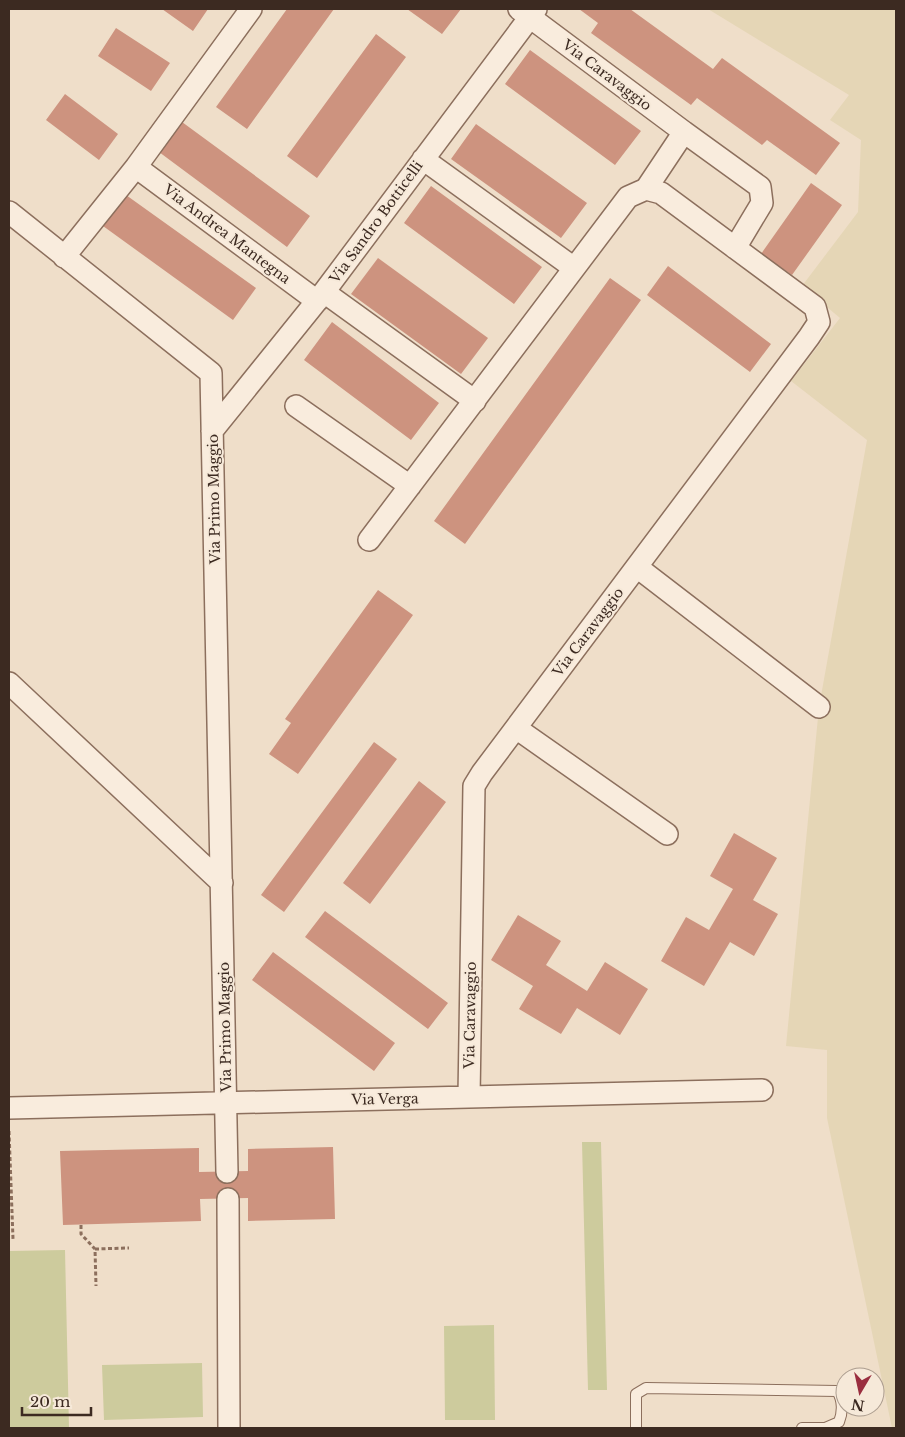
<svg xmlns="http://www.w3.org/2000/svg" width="905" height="1437" font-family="'Libre Baskerville',serif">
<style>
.farmland{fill:#e5d6b6}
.green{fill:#cdcb9d}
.building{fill:#cd937f}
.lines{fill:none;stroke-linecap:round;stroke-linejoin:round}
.lane-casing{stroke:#8c6f5d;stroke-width:12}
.street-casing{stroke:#8c6f5d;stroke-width:24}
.path{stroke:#8c6f5d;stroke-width:3;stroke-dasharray:4 2.5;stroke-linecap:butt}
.lane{stroke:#f9ecdd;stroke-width:10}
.street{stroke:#f9ecdd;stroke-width:21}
.labels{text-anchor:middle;stroke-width:4;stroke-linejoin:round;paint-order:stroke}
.street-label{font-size:14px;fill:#3c2a21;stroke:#f6e9d9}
</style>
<rect width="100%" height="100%" fill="#efdec9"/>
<!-- farmland -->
<path class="farmland" d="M708 9H896V1428H892L827 1118V1050L786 1046 819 707 867 440 791 381 840 318 802 286 858 212 861 140 830 120 849 95Z"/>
<!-- green -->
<path class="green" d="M582 1142H601L607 1390H588Z
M65 1250 69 1428H9V1251Z
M494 1325 495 1420H445L444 1326Z
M202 1363 203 1417 104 1420 102 1365Z"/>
<!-- building -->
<path class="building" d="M162 9H208L193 31Z
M287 9H334L247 129 216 107Z
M407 9H461L442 34Z
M579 9H630L713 69 722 58 840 143 816 175 767 140 762 145 697 98 691 105 591 33 598 23Z
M116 28 170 63 151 91 98 56Z
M376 34 406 57 317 178 287 156Z
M530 50 641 131 615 165 505 84Z
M65 94 118 134 99 160 46 120Z
M182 122 310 216 287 247 159 152Z
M476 124 587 203 561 238 451 159Z
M811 183 842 205 792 275 761 254Z
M431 186 542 267 514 304 404 223Z
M126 195 256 288 233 320 103 226Z
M378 258 488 338 461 374 351 294Z
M668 266 771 344 750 372 647 295Z
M610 278 641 300 465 544 434 521Z
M332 322 439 403 411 440 304 360Z
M378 590 413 615 298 774 269 754 291 723 285 719Z
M374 742 397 759 284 912 261 895Z
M419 781 446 802 370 904 343 883Z
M734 833 777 858 753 900 778 914 754 956 730 942 704 986 661 961 686 917 709 930 733 889 710 876Z
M325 911 448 1003 428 1029 305 937Z
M518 915 561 941 546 965 587 991 605 962 648 989 620 1035 577 1008 561 1034 519 1009 533 986 491 960Z
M273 952 395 1043 374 1071 252 980Z
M333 1147 335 1219 248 1221V1198L200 1199 201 1221 63 1225 60 1151 199 1148V1172L248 1171V1149Z"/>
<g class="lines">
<defs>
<path id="lane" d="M636 1428V1394L646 1388 837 1391C843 1400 843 1412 839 1422L825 1428H802"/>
<path id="street" d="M519 9 684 132 646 189
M684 132 760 187 762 203 735 248
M423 159 574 268
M136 167 317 301
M9 212 211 373 227 1172
M64 257 136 167 251 9
M324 292 475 401
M296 406 410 486
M212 431 324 292 536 9
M369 540 628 197 646 189 661 193 815 307 819 322 809 337 482 773 474 786 469 1097
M637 567 819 707
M9 683 222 883
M516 728 667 834
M9 1108 762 1090
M228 1199 229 1428"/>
</defs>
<!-- lane casing -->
<use href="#lane" class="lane-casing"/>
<!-- street casing -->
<use href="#street" class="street-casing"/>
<!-- path -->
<path class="path" d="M9 1131 13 1239
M81 1225V1234L95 1249 96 1286
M95 1249 129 1248"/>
<!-- lane -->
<use href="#lane" class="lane"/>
<!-- street -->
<use href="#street" class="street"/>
</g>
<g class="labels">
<!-- street labels -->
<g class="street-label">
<text transform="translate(607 75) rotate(37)" y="5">Via Caravaggio</text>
<text transform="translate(376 222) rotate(-54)" y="5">Via Sandro Botticelli</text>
<text transform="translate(227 234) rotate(37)" y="5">Via Andrea Mantegna</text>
<text transform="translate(214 499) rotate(-91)" y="5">Via Primo Maggio</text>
<text transform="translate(588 632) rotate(-53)" y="5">Via Caravaggio</text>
<text transform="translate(470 1015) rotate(-89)" y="5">Via Caravaggio</text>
<text transform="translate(225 1027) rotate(-91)" y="5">Via Primo Maggio</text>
<text transform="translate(385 1099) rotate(-1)" y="5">Via Verga</text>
</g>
</g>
<!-- border -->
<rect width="905" height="1437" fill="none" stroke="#3c2a21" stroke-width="20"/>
<!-- north arrow -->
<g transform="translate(860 1392) rotate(189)"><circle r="24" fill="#f6e9d9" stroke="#ac9d8f"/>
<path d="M0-4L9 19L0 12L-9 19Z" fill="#9a2e3f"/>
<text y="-8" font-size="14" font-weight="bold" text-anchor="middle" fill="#3c2a21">N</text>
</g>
<!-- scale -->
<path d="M22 1407v8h69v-8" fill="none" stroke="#3c2a21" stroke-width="2.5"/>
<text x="30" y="1407" font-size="15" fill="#3c2a21" stroke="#f6e9d9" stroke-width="4" paint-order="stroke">20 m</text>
</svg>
